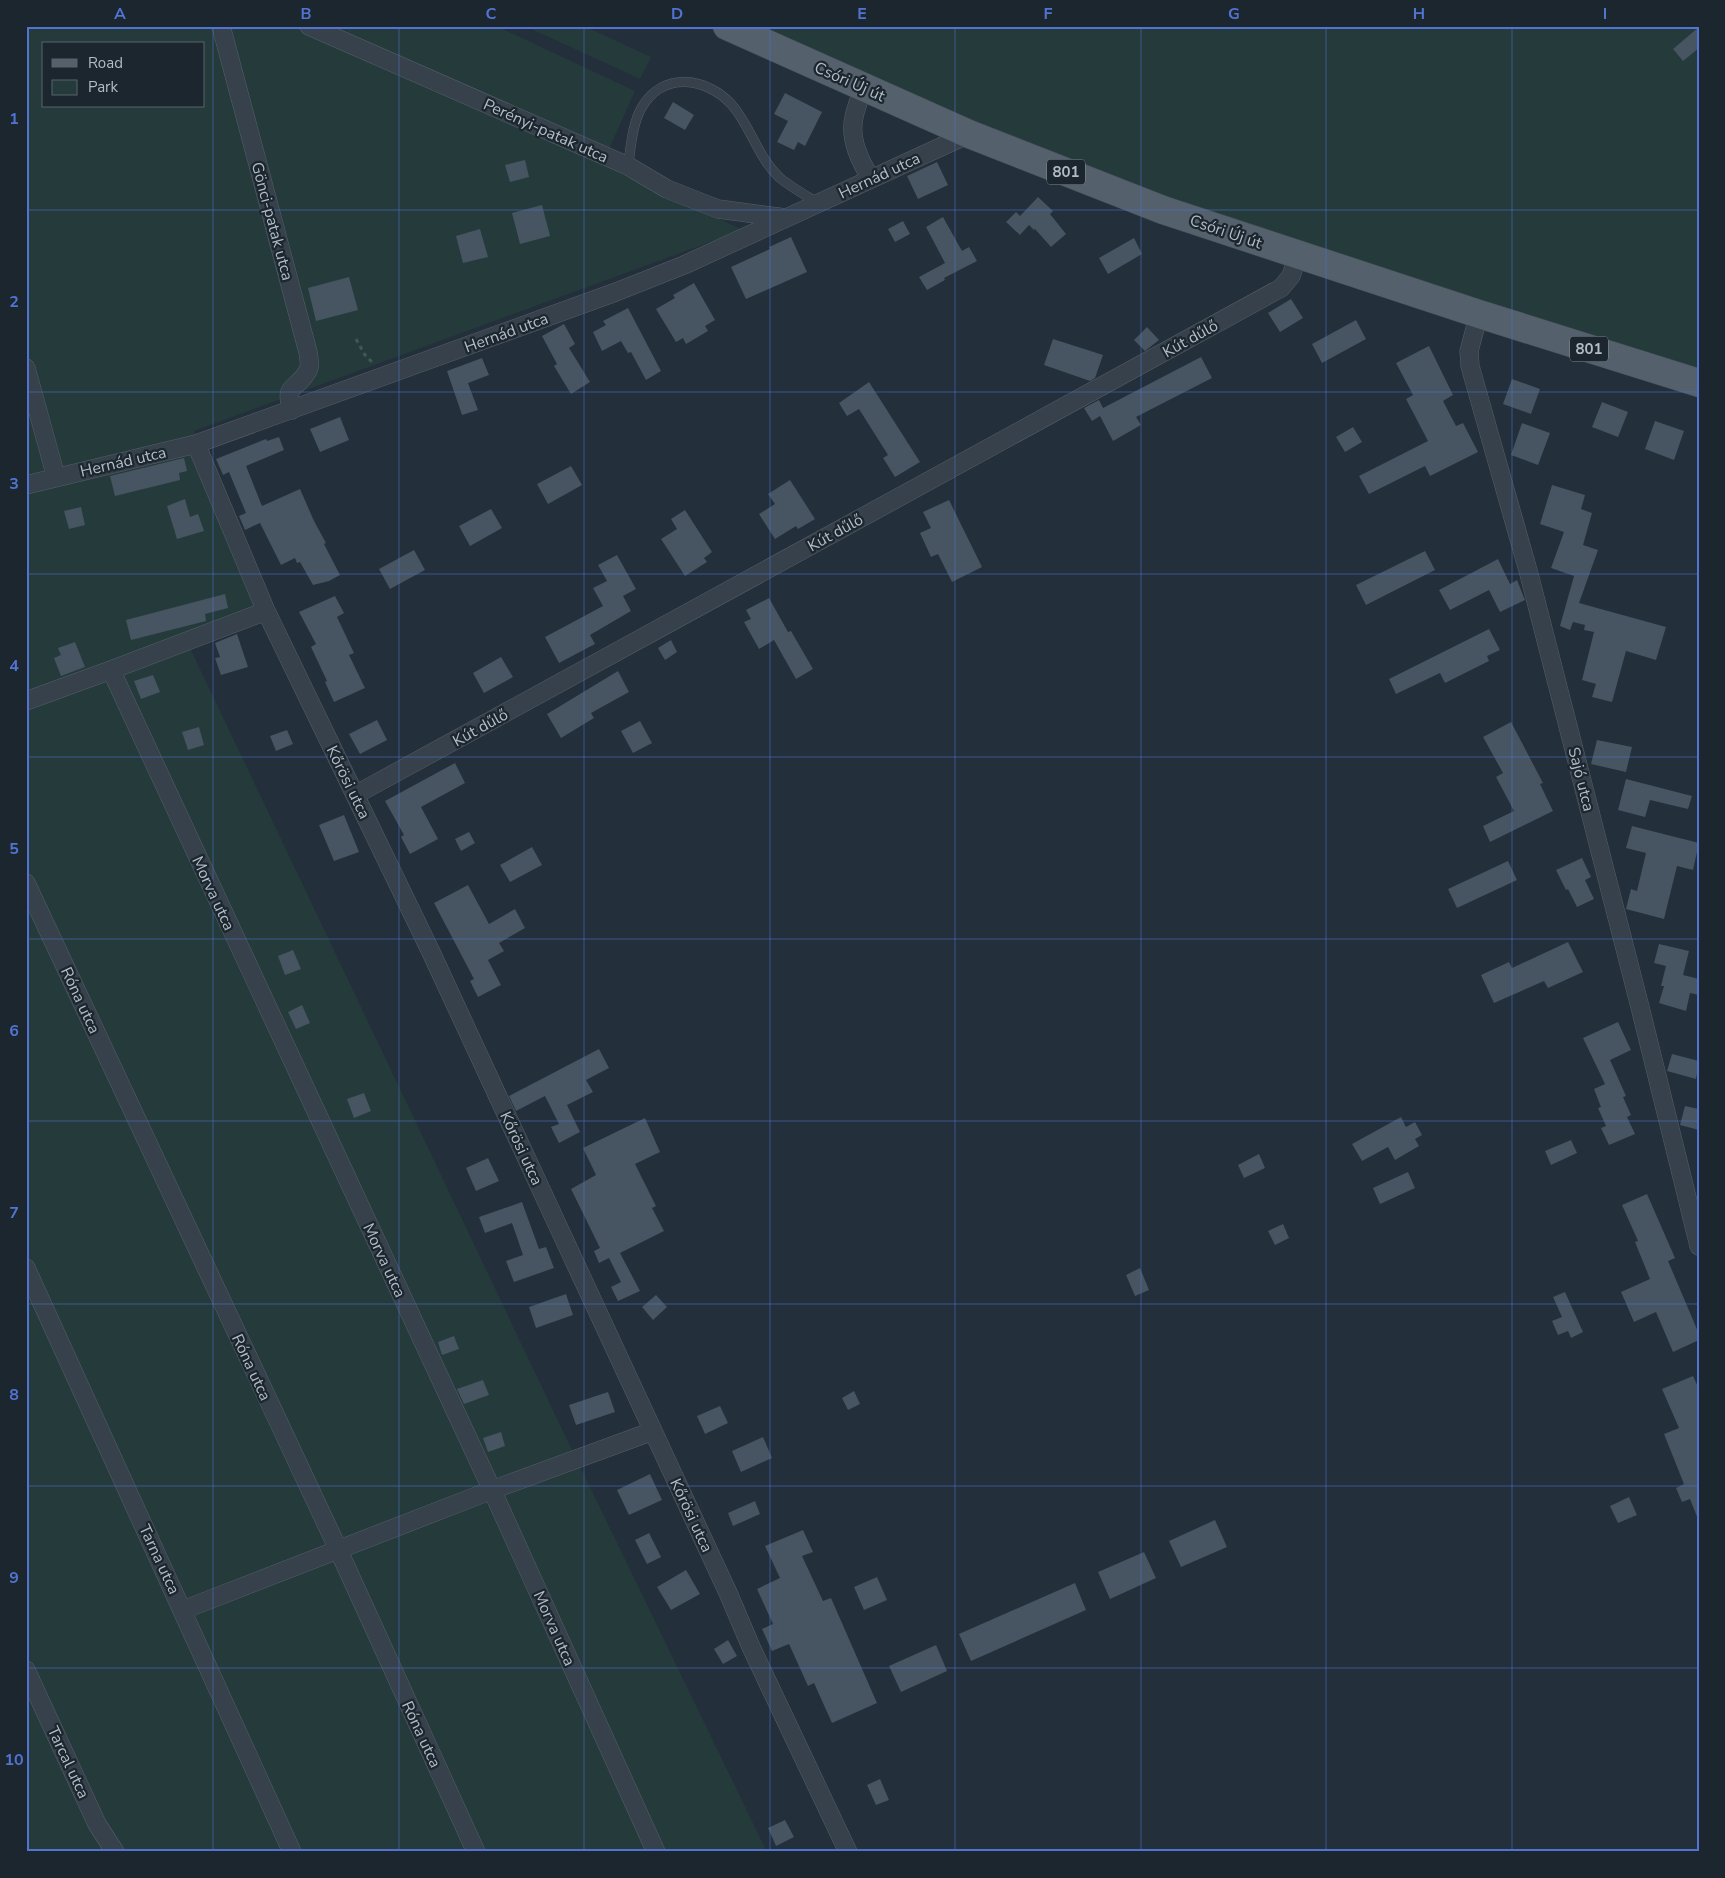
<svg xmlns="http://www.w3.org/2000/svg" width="1725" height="1878" font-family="'Nunito Sans',sans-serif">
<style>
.green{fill:#253b3b;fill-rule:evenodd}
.building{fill:#465561}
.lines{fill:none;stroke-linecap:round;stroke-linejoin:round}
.lane-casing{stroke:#555f68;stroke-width:10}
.street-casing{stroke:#555f68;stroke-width:19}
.primary-casing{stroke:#404a53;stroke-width:29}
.path{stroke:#425858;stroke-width:3;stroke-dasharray:4 4;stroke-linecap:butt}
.lane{stroke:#36414b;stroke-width:9}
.street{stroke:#36414b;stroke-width:18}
.primary{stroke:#54606b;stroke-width:28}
.grid{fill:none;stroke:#5174d2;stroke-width:1;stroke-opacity:0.55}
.labels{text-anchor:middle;stroke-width:4.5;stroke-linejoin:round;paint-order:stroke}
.shield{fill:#1c262f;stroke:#858f99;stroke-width:1}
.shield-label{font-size:15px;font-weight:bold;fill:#b2bcc6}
.street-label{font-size:16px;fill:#b2bcc6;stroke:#1c262f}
.neatline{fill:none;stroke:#5174d2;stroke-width:2}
.grid-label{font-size:16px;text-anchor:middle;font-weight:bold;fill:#5174d2}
</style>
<rect width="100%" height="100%" fill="#232f3a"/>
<!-- green -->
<path class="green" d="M26 26H496L635 91 602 165 743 230 194 431 275 612 190 648 572 1450 767 1852H26ZM44 44H204V106H44Z
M525 26H584L651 57 640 79Z
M727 26H1699V383L1337 267Z"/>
<!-- building -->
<path class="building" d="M1699 27V48L1683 61 1673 49Z
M785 93 822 112 805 146 798 142 794 150 777 142 788 121 774 114Z
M673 102 694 115 685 130 664 118Z
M525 160 529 177 510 182 505 165Z
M937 162 948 185 918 199 907 176Z
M1038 197 1053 211 1050 214 1066 234 1051 247 1035 229 1034 230 1029 225 1020 235 1006 222 1016 212 1020 216Z
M542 205 550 236 520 244 512 213Z
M943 217 962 251 969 247 977 261 944 278 945 280 927 290 919 277 945 263 926 227Z
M903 221 910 234 895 242 888 229Z
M480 229 488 257 463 263 456 236Z
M791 237 807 272 746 299 731 267 770 249 769 247Z
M1134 238 1142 254 1108 274 1099 258Z
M349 277 358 310 316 321 308 288Z
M694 283 715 320 705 326 708 331 686 344 683 338 676 342 656 309 675 298 673 295Z
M1291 299 1303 318 1280 332 1268 313Z
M628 308 661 371 646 380 631 352 628 353 621 341 602 351 593 332 606 325 603 321Z
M1356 320 1366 339 1322 363 1312 344Z
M564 324 575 344 569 348 590 382 571 394 554 366 557 364 542 336Z
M1147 327 1159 340 1145 351 1134 340Z
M1053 339 1103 355 1095 378 1090 381 1044 365Z
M1429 346 1453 395 1443 401 1456 426 1463 423 1478 452 1430 476 1425 466 1369 494 1359 476 1428 441 1406 399 1413 395 1396 363Z
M1201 357 1212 378 1136 417 1141 425 1113 441 1100 416 1092 421 1084 408 1099 400 1103 408Z
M482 358 489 375 468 383 478 410 462 415 447 371Z
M1512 379 1540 389 1531 414 1503 404Z
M869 382 920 462 895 477 883 458 888 455 859 409 847 416 839 403Z
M1602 402 1628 412 1618 437 1592 427Z
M340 417 349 440 320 452 310 429Z
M1655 421 1684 431 1674 460 1645 449Z
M1522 423 1550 433 1538 465 1511 455Z
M1353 427 1362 442 1345 452 1336 437Z
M279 437 284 450 246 466 262 506 300 489 314 521 326 543 324 544 340 575 329 581 313 585 300 562 297 563 295 558 281 565 260 523 245 530 239 516 246 513 229 472 223 475 216 459 266 439 267 441Z
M184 458 187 471 179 473 180 480 115 496 110 476Z
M571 466 582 485 548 504 537 484Z
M790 480 815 519 798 529 796 526 775 539 759 514 775 504 768 494Z
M1552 485 1585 495 1581 509 1592 513 1583 545 1598 550 1579 603 1666 627 1656 660 1626 651 1612 702 1592 697 1596 684 1582 680 1594 632 1584 630 1585 625 1573 622 1570 630 1560 626 1574 576 1551 568 1564 532 1540 524Z
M185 499 190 517 198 514 204 531 177 539 167 506Z
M949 500 982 567 952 582 938 554 931 557 920 533 931 528 923 512Z
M81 507 85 525 69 529 64 511Z
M491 509 502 528 470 546 459 526Z
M685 510 712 552 704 558 707 562 685 576 661 539 677 529 671 519Z
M414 550 425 570 390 589 379 569Z
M1425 551 1435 570 1366 605 1356 585Z
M617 555 636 589 623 596 631 611 590 635 595 644 559 663 545 637 603 606 593 588 607 581 598 565Z
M1498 559 1510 584 1517 580 1525 600 1500 612 1489 590 1450 610 1439 590Z
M225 594 228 608 205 614 206 621 131 640 126 620Z
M335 596 344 613 337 617 354 653 349 655 365 688 334 702 325 682 327 681 311 647 316 644 299 612Z
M769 598 788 632 791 631 813 669 796 679 774 640 759 649 744 622 751 619 746 610Z
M1489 629 1500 650 1487 656 1489 661 1445 683 1440 673 1396 694 1389 679Z
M237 634 248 667 221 675 215 658 220 657 215 643Z
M671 640 677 652 665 660 658 648Z
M75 642 85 667 61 676 54 658 61 655 58 648Z
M501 657 513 677 484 693 473 673Z
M618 671 629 692 591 713 594 718 561 738 547 714Z
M153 675 160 692 141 699 134 681Z
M377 720 387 740 360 754 349 734Z
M640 721 652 743 633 753 621 731Z
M1511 722 1543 783 1540 784 1553 811 1490 842 1483 826 1514 811 1496 777 1503 773 1483 737Z
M199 727 204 745 188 750 182 732Z
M287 730 293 744 276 751 270 736Z
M1597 740 1632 747 1626 772 1591 764Z
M455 763 465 783 421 807 438 839 410 854 401 837 404 835 385 801Z
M1626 779 1692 796 1688 809 1650 800 1645 817 1618 810Z
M344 815 359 852 334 861 319 825Z
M1632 826 1699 843 1693 870 1677 866 1664 919 1626 909 1631 889 1637 891 1646 853 1626 848Z
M469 832 475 843 461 851 455 839Z
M532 847 542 865 510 882 500 865Z
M1582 858 1591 877 1585 880 1594 899 1577 907 1568 889 1566 890 1556 870Z
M1508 861 1517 880 1457 908 1448 889Z
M468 885 489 924 515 909 525 928 499 943 504 951 488 960 501 985 478 997 470 981 474 979 434 903Z
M1568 942 1583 972 1548 988 1544 981 1494 1003 1481 975 1509 962 1512 968Z
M1659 944 1689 951 1683 975 1699 979V995L1690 993 1686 1011 1659 1003 1664 986H1661L1666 966 1654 963Z
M293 950 301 969 285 975 278 956Z
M302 1005 310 1023 296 1029 288 1012Z
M1618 1022 1631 1050 1610 1060 1626 1096 1623 1097 1631 1115 1627 1117 1635 1134 1609 1145 1601 1128 1606 1126 1598 1108 1601 1107 1594 1089 1605 1084 1583 1038Z
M599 1049 609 1068 586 1080 593 1092 567 1105 580 1132 559 1143 551 1127 559 1124 545 1096 516 1111 509 1096Z
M1672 1054 1699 1061 1696 1079 1667 1071Z
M364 1093 371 1111 354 1118 347 1099Z
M1685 1106 1699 1109V1130L1680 1125Z
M1401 1117 1406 1127 1415 1122 1422 1135 1415 1139 1419 1146 1395 1160 1388 1147 1362 1161 1352 1144Z
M645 1118 660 1152 635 1164 656 1206 652 1208 664 1231 620 1253 640 1291 618 1301 611 1287 621 1282 609 1258 599 1263 594 1251 600 1248 571 1189 596 1175 583 1148Z
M1571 1140 1577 1153 1551 1165 1545 1151Z
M1259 1154 1265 1168 1244 1178 1238 1165Z
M488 1158 499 1181 476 1191 466 1168Z
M1408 1172 1415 1188 1380 1204 1373 1188Z
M1647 1194 1675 1258 1668 1261 1699 1334V1340L1673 1352 1656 1312 1634 1322 1621 1292 1650 1279 1635 1242 1638 1241 1622 1205Z
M522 1202 539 1249 546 1247 554 1268 514 1282 506 1261 523 1255 512 1223 485 1233 479 1217Z
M1283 1224 1289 1238 1275 1245 1268 1231Z
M1140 1268 1149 1290 1135 1296 1126 1275Z
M1565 1292 1583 1332 1571 1338 1568 1331 1558 1335 1552 1321 1562 1317 1553 1297Z
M566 1294 573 1315 536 1328 529 1307Z
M656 1295 667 1307 653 1320 642 1307Z
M454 1336 459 1349 442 1355 438 1342Z
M1693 1376 1699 1389 1698 1519 1690 1499 1682 1502 1676 1488 1684 1484 1664 1434 1679 1428 1662 1389Z
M483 1380 489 1395 464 1404 457 1389Z
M854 1391 860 1404 848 1410 842 1398Z
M608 1392 615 1412 576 1425 569 1405Z
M720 1406 728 1423 705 1434 697 1416Z
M501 1432 505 1446 488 1452 483 1438Z
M763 1437 772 1458 741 1472 732 1451Z
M650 1474 662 1500 629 1515 617 1490Z
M1629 1497 1637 1515 1618 1523 1610 1506Z
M755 1501 760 1514 733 1526 728 1513Z
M1215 1520 1227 1547 1181 1567 1169 1541Z
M803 1530 813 1552 802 1556 823 1601 831 1598 877 1703 832 1723 814 1683 808 1686 789 1644 772 1651 762 1629 773 1624 757 1589 780 1578 765 1546Z
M649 1533 661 1557 647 1564 635 1540Z
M1144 1552 1156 1578 1110 1599 1098 1572Z
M686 1570 700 1594 671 1610 657 1587Z
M877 1577 887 1600 864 1610 854 1587Z
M1075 1583 1086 1610 971 1661 959 1634Z
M728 1640 737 1656 723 1664 714 1649Z
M936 1645 947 1671 901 1692 889 1666Z
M880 1779 889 1800 876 1805 867 1785Z
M785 1820 794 1837 776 1846 768 1828Z"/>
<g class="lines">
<defs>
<path id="lane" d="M628 166C631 147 632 124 642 107 663 71 707 77 732 105 751 127 758 158 780 178 791 187 805 195 818 203"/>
<path id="street" d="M221 26 308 352C309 359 311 367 307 372 297 390 283 384 292 410
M309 26 628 166 667 189 718 209 786 218
M864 87C860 97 856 107 854 117 849 139 860 161 871 179
M1479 314 1469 351 1470 366 1529 574 1640 1007 1699 1246
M26 368 56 477
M196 444 266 611 430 950 729 1595 751 1647 848 1852
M26 485 196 444 616 292 684 265 969 134
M111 670 492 1490 656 1852
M26 701 111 670 266 611
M355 795 1281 288 1291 276 1298 255
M26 883 338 1549 476 1852
M26 1268 292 1852
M183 1610 492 1490 653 1431
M26 1670 97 1824 115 1852"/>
<path id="primary" d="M727 26 969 134 1163 210 1479 314 1699 383"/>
</defs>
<!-- lane casing -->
<use href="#lane" class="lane-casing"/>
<!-- street casing -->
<use href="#street" class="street-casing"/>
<!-- primary casing -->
<use href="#primary" class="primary-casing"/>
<!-- path -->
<path class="path" d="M356 339 365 355 372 362"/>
<!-- lane -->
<use href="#lane" class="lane"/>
<!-- street -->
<use href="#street" class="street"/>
<!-- primary -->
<use href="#primary" class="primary"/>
</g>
<!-- grid -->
<path class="grid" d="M213 26V1852M399 26V1852M584 26V1852M770 26V1852M955 26V1852M1141 26V1852M1326 26V1852M1512 26V1852M26 210H1699M26 392H1699M26 574H1699M26 757H1699M26 939H1699M26 1121H1699M26 1304H1699M26 1486H1699M26 1668H1699"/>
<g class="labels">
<!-- shield labels -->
<g class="shield">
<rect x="1047" y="159.5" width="38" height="25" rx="4"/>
<rect x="1570" y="336.5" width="38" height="25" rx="4"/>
</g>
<g class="shield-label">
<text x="1066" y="177">801</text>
<text x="1589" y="354">801</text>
</g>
<!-- street labels -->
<g class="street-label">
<text transform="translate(850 81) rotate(24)" y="6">Csóri Új út</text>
<text transform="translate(546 130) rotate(24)" y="6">Perényi-patak utca</text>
<text transform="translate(879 175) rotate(-25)" y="6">Hernád utca</text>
<text transform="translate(273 221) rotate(75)" y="6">Gönci-patak utca</text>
<text transform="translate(1226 231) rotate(19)" y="6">Csóri Új út</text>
<text transform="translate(506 332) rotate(-20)" y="6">Hernád utca</text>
<text transform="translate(1190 338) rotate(-29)" y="6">Kút dűlő</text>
<text transform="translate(123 461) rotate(-13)" y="6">Hernád utca</text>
<text transform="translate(835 532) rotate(-29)" y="6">Kút dűlő</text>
<text transform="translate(480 727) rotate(-29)" y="6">Kút dűlő</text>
<text transform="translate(1582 779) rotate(76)" y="6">Sajó utca</text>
<text transform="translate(349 782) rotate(64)" y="6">Kőrösi utca</text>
<text transform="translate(214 893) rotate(65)" y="6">Morva utca</text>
<text transform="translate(81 1000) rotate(65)" y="6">Róna utca</text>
<text transform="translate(522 1148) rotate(65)" y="6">Kőrösi utca</text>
<text transform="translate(385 1260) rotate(65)" y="6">Morva utca</text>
<text transform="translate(252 1367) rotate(65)" y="6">Róna utca</text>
<text transform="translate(692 1515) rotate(65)" y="6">Kőrösi utca</text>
<text transform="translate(160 1559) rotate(65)" y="6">Tarna utca</text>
<text transform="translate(555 1628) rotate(66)" y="6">Morva utca</text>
<text transform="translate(422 1734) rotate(65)" y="6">Róna utca</text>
<text transform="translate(69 1762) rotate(65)" y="6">Tarcal utca</text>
</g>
</g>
<!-- border -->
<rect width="1725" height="1878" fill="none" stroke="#1c262f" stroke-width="55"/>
<!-- legend -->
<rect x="42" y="42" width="162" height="65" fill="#1c262f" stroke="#58626b"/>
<rect x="52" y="59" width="25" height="8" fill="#54606b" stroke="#58626b"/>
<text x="88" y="68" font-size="15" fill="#b2bcc6">Road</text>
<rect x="52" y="80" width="25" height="15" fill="#253b3b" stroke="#58626b"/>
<text x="88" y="92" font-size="15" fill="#b2bcc6">Park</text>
<rect x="28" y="28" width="1670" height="1822" class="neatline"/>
<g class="grid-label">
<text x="120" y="19">A</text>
<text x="306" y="19">B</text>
<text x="491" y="19">C</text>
<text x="677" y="19">D</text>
<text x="862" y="19">E</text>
<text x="1048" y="19">F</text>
<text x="1234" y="19">G</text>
<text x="1419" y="19">H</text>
<text x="1605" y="19">I</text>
<text x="14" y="124">1</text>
<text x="14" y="307">2</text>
<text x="14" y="489">3</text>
<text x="14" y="671">4</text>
<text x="14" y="854">5</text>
<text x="14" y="1036">6</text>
<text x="14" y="1218">7</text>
<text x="14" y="1400">8</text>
<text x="14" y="1583">9</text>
<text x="14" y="1765">10</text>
</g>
</svg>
